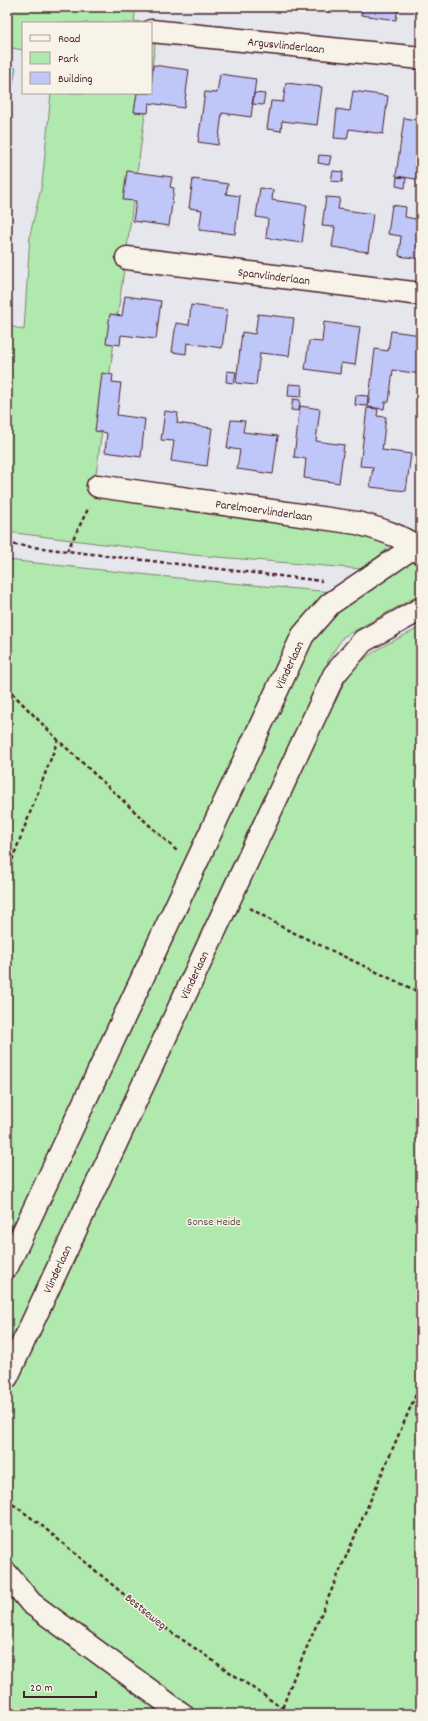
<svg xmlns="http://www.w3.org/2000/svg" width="428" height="1721" font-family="Dekko,sans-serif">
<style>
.green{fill:#b0e9ad;stroke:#7d846c}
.water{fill:#8ddbec;stroke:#72909f}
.building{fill:#bfc7f9;stroke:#4a1f2b}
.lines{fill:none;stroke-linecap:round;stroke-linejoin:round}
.street-casing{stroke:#4a1f2b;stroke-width:25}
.secondary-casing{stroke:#4a1f2b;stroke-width:25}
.path{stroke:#4a1f2b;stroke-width:2.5;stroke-dasharray:4 3;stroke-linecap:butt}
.street{stroke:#f7f3e8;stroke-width:22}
.secondary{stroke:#f7f3e8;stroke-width:22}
.labels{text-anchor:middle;stroke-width:3;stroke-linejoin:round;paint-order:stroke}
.street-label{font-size:12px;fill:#4a1f2b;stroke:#f7f3e8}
.park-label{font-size:12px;fill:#64524c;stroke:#f7f3e8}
</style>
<rect width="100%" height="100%" fill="#e6e6ed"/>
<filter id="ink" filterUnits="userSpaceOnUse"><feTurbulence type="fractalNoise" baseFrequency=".025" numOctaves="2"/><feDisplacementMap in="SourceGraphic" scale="8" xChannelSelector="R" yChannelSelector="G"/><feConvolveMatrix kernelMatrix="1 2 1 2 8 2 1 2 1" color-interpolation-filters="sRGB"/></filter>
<g filter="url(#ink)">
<!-- green -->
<path class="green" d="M7 7H136L134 21 149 23H23V50L7 47Z
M151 23 158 24 151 74Z
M51 93H148L93 496 367 519 388 531 391 546 362 569 193 555 7 532V325L24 330 30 235 42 184Z
M413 557 421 569V594L343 637 331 655 312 696 335 703C339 695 342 687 346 680 362 653 394 641 421 627V1714H7V560L197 580 332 592C311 607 305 614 292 637L312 641 324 621Z"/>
<!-- water -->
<path class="water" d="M7 66 16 68 11 96 7 95Z"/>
<!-- building -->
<path class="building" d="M295 7H330V12Z
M362 7H398L396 20 361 15Z
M153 65 189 70 184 108 149 103 148 113 134 112 137 93H151Z
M220 74 256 79 251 117 222 113 218 145 198 142 205 92 217 93Z
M286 83 322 87 317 125 282 121 281 131 267 129 271 101 283 102Z
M353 91 388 96 383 134 349 129 347 139 334 138 337 109 350 111Z
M254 93 265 94 263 105 252 104Z
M419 100H421V152H420L416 179 396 176 404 118 416 120Z
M319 155 331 156 329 165 318 163Z
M127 171 172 177 170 187 174 188 169 226 133 221 136 201 123 200Z
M333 171 343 172 342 182 331 181Z
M397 177 406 178 405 188 396 186Z
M193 179 228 184 226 194 240 196 235 234 199 230 202 210 189 208Z
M260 188 273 190 272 200 307 205 302 243 266 238 268 219 256 217Z
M326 197 340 198 338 209 373 214 368 252 332 247 335 227 322 226Z
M392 205 406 207 405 217 421 220V259L399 256 401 236 388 234Z
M125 296 161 301 156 339 121 335 120 345 106 343 110 314 122 316Z
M191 305 227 310 222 348 187 343 186 354 172 352 176 323 189 325Z
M258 314 294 318 289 356 260 353 256 385 236 383 242 332 255 334Z
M324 322 360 327 355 365 341 363 340 374 305 369 309 341 322 342Z
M391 331 421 335V374L393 370 389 402H385L384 409 368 407 375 349 388 351Z
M227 371 236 372 234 383 226 382Z
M102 373 113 375 112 382 121 383 117 415 145 419 141 457 105 452 107 433 95 431Z
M289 384 302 385 301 397 288 396Z
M356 395 368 396 367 406 355 405Z
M293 399 300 400 299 411 291 410Z
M300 406 320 409 316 441 344 445 339 483 304 478 306 459 294 457Z
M367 408 378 409 377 416 386 417 382 450 411 454 406 491 370 487 373 467 360 466Z
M165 411 178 413 177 423 212 428 207 466 171 461 174 441 161 440Z
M231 420 245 421 243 432 278 436 273 474 237 469 240 450 227 448Z"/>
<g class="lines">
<defs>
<path id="street" d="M151 31 421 58
M127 258 421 294
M98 486 357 523C376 528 410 537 421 553
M7 1267 303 635 330 604 421 542
M7 1377 334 675 363 641 421 609"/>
<path id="secondary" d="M7 1574 31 1603 182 1714"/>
</defs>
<!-- street casing -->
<use href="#street" class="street-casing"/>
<!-- secondary casing -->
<use href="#secondary" class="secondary-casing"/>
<!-- path -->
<path class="path" d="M7 544 322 581
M67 551 89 507
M7 688 58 740 177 851
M7 873 58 740
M250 908 282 927 421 993
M7 1500 41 1525 158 1623 291 1714
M280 1714 294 1677 421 1383"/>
<!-- street -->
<use href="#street" class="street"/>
<!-- secondary -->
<use href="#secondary" class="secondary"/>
</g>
</g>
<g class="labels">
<!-- street labels -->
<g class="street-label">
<text transform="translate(286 45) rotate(6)" y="4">Argusvlinderlaan</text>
<text transform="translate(274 276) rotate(7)" y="4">Spanvlinderlaan</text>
<text transform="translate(264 510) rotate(8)" y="4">Parelmoervlinderlaan</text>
<text transform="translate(289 665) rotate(-65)" y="4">Vlinderlaan</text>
<text transform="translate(194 975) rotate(-65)" y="4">Vlinderlaan</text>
<text transform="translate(57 1269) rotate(-65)" y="4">Vlinderlaan</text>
<text transform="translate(146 1611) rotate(39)" y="4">Bestseweg</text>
</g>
<!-- park labels -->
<g class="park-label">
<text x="214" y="1225">Sonse Heide</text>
</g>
</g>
<!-- margin -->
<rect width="428" height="1721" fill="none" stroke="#f7f3e8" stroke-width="24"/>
<rect x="12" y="12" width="404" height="1697" fill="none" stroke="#4a1f2b" stroke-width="1.5" filter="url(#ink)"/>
<!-- legend -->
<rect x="22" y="22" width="130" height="72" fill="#f7f3e8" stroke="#b29e9c"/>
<rect x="30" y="35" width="20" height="6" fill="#f7f3e8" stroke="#b29e9c"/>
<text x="58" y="42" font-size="12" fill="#4a1f2b">Road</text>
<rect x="30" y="52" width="20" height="12" fill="#b0e9ad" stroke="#b29e9c"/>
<text x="58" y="62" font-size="12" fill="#4a1f2b">Park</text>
<rect x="30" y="72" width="20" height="12" fill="#bfc7f9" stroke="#b29e9c"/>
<text x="58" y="82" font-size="12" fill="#4a1f2b">Building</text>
<!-- scale -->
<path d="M24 1691v6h72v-6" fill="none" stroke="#4a1f2b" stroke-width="2"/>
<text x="30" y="1691" font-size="12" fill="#4a1f2b" stroke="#f7f3e8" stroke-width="3" paint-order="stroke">20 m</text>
</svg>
